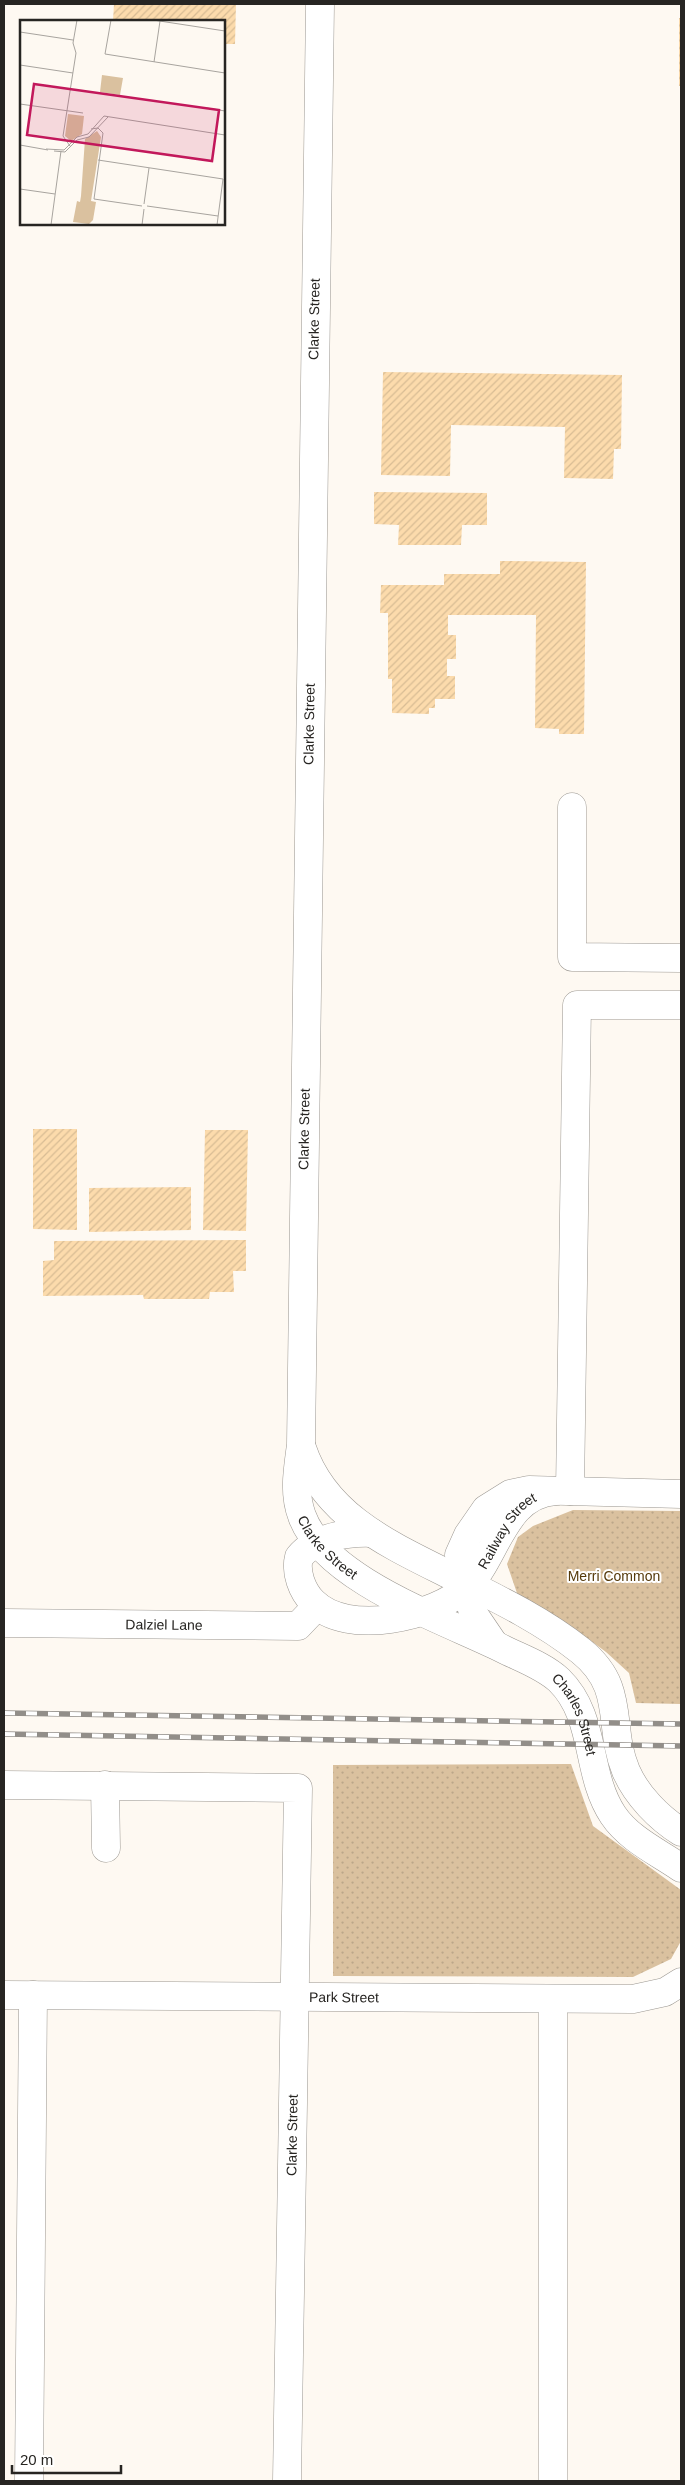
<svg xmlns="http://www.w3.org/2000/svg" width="685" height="2485" font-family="Helvetica,sans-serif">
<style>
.park{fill:url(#park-dots)}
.building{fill:url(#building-hatch)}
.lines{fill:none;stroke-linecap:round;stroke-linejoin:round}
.minor-casing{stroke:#9b9791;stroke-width:29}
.minor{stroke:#fff;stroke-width:28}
.rail-casing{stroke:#928e89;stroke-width:5.5}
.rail{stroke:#fff;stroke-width:4;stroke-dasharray:11;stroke-linecap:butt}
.labels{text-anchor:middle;stroke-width:4;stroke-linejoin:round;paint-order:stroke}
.street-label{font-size:14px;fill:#272522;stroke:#fff}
.park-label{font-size:14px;fill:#55390a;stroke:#fff}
.inset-road{fill:none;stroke:#a8a49f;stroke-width:1}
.view{fill:#c2185b;fill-opacity:0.15;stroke:#c2185b;stroke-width:2.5}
.inset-edge{fill:none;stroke:#272522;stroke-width:2.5}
</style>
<defs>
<pattern id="park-dots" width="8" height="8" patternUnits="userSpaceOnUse" patternTransform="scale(1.25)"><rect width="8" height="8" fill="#dac19f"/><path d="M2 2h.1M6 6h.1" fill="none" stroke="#bba689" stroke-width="1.8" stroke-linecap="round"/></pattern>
<pattern id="building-hatch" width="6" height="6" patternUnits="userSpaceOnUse" patternTransform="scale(1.25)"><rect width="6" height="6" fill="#fcdbac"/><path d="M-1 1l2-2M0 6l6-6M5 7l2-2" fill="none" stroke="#d8bc94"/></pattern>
</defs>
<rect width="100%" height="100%" fill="#fef9f2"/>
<!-- park -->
<path class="park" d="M573 1510 681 1511V1704L636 1703 629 1673 606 1652 568 1624 518 1596 507 1564 518 1537 533 1526Z
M571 1764 593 1826 681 1890V1941L671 1959 633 1977 333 1976V1765Z"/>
<!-- building -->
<path class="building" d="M114 4H236L235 44H224V21H113Z
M679 18H681V86H679Z
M383 372 622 375 621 449H614L613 479 564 478 565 427 451 425 450 476 381 475Z
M374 492 487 493V525H462L461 545H398L399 525 374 524Z
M500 561 586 562 584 734H559V729L535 728 536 615H448V635H456V659H447V676H455V699H435V708H429V714L392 713V679H388V613H380L381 585H444V574H500Z
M33 1129H77V1230L33 1229Z
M205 1130H248L246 1231 203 1230Z
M191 1187V1230L89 1232V1188Z
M246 1240V1271H233L234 1292H210L209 1299H144L143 1295 43 1296V1261L54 1260V1241Z"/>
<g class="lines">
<defs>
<g id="minor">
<path id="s1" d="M320 4 301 1445C298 1468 293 1493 302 1516 325 1580 445 1620 503 1649 521 1658 544 1666 559 1680 597 1717 585 1773 613 1815 629 1839 658 1852 681 1868"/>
<path d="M572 807V957L681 958"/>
<path d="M302 1448C324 1515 388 1544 446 1573 492 1596 541 1619 581 1651 627 1688 607 1726 626 1771 637 1796 659 1818 681 1832"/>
<path d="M570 1491 577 1005H681"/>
<path id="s2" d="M372 1533C348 1532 315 1537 299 1557 295 1572 302 1591 313 1602 347 1637 436 1617 467 1587 497 1556 504 1494 556 1491"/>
<path id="s3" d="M4 1623 298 1626 317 1606"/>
<path d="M494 1644 473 1613 469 1598V1585L461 1567 459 1555 468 1535 486 1509 510 1494 529 1490 681 1494"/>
<path d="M4 1785 298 1788 287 2481"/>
<path d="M105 1785 106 1848"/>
<path id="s4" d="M4 1995 633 1999 665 1992 681 1982"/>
<path d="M29 2481 33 1995"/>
<path d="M553 2481V2000"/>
</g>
</defs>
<!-- minor casing -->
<use href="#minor" class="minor-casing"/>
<!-- minor -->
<use href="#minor" class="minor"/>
<defs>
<path id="rail" d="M4 1713 681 1724
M4 1734 681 1746"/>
</defs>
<!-- rail casing -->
<use href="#rail" class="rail-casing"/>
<!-- rail -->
<use href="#rail" class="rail"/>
</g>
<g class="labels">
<!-- street labels -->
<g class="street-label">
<text transform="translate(314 319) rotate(-89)" y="5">Clarke Street</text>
<text transform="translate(309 724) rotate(-89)" y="5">Clarke Street</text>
<text transform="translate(304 1129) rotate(-89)" y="5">Clarke Street</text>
<text dy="5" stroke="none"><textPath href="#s2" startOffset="364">Railway Street</textPath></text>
<text dy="5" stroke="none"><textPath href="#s1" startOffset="1554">Clarke Street</textPath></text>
<text dy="5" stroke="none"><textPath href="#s3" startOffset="160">Dalziel Lane</textPath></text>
<text dy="5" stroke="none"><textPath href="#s1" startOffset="1862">Charles Street</textPath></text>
<text dy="5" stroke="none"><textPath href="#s4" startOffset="340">Park Street</textPath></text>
<text transform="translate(292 2135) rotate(-89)" y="5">Clarke Street</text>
</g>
<!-- park labels -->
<g class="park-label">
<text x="614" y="1581">Merri Common</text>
</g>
</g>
<!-- overview -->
<g transform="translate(20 20)">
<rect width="205" height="205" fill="#fef9f2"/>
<path d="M82 55 103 58 100 75 80 72ZM48 94 64 96 62 114 51 121 45 116ZM77 111 81 117 71 181 76 182 73 200 69 204 53 202 57 181 60 182 61 176 65 119Z" fill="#dac19f"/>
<path class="inset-road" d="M91 0 85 34 205 53M133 0 205 11M0 12 53 20M134 42 140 1M0 45 53 53M0 84 63 93M187 88 205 91M71 109 78 108 83 113 74 179 122 186M0 125 28 130M50 126 43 116 56 33 53 23 57 0M26 129 44 130 57 117 68 114 84 96 205 115M34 131 45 132 57 120 69 117 88 97M78 140 203 159 197 205M0 169 35 174M124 184 129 148M127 186 198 196M31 205 41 131M122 205 124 189"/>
<path class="view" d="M14 64 199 90 192 141 7 115Z"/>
<rect width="205" height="205" class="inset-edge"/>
</g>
<!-- border -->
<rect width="685" height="2485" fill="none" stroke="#272522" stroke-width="10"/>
<!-- scale -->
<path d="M12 2465v8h109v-8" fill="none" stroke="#272522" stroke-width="2.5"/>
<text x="20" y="2465" font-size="15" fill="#272522" stroke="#ffffff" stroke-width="4" paint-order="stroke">20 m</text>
</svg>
